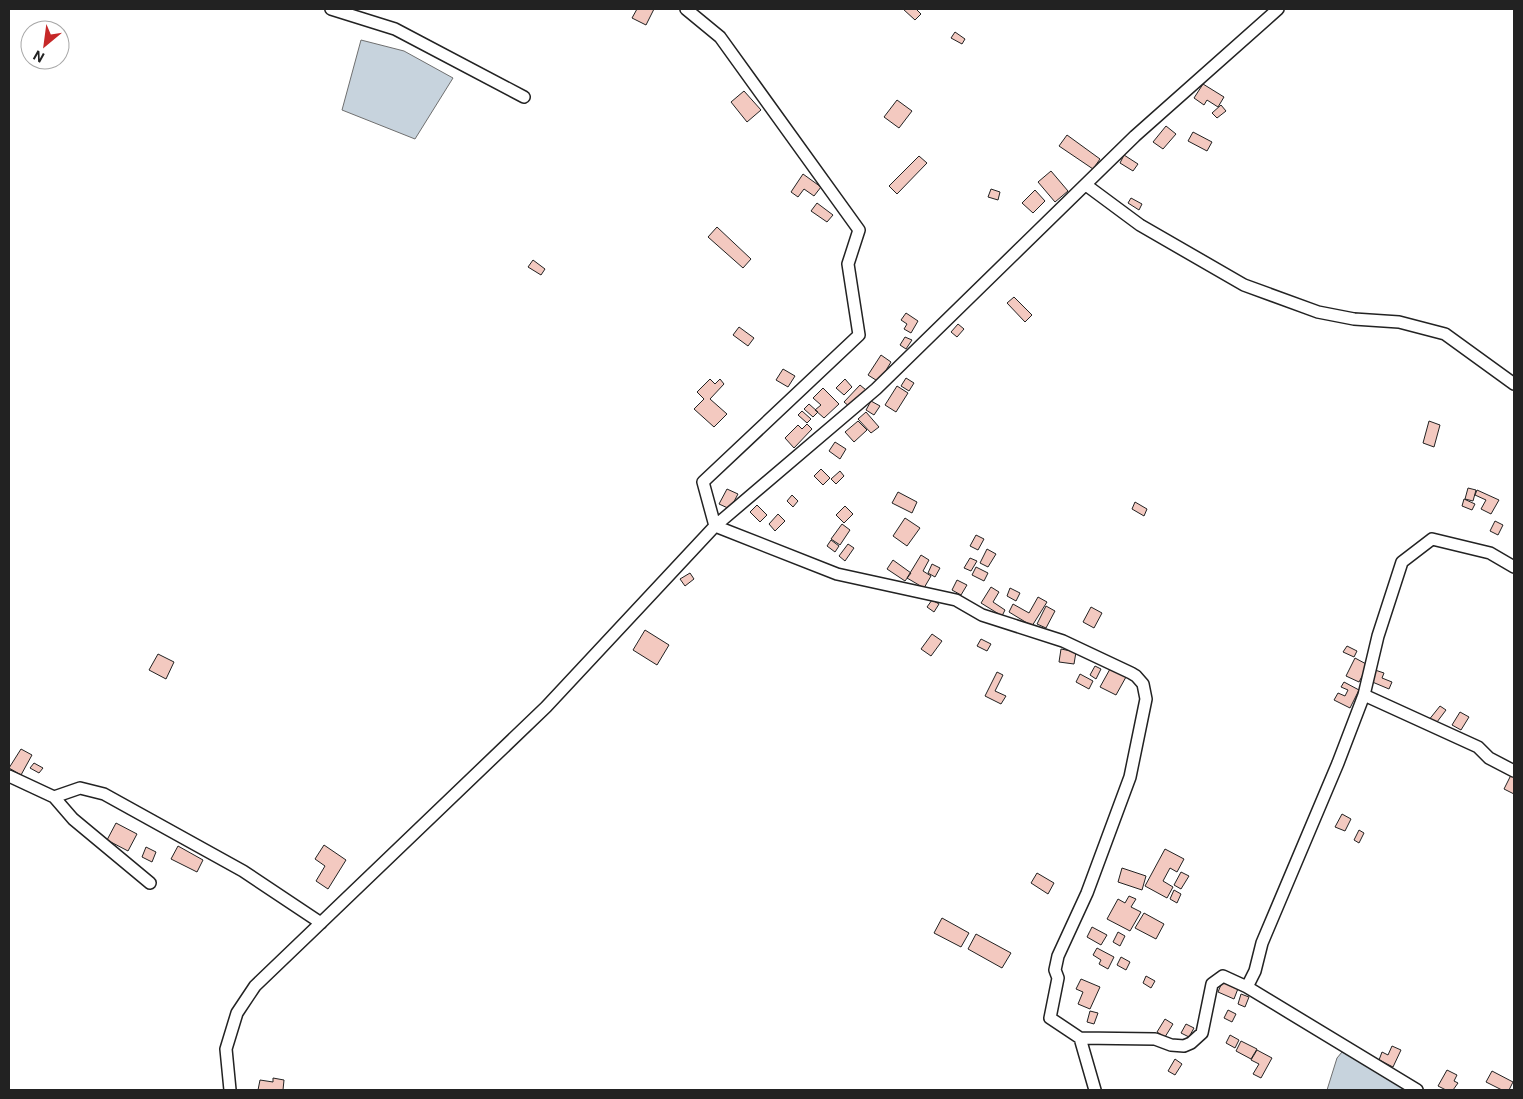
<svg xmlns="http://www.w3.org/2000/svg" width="1523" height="1099" font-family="Roboto,sans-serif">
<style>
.water{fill:#c7d3dd;stroke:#6f6f6f}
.building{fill:#f3c9c0;stroke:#222}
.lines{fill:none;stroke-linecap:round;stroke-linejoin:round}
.street-casing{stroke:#222;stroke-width:14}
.street{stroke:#fff;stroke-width:11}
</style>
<rect width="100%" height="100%" fill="#fff"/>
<!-- water -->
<path class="water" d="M361 40 404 51 453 78 415 139 342 110Z
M1342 1052H1345L1410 1090H1327L1337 1058Z"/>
<!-- building -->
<path class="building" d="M637 9H654L646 25 632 18Z
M903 9H916L921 14 915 20Z
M955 32 965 39 962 44 951 38Z
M1203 84 1224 97 1218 107 1207 100 1204 105 1194 98Z
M744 91 761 110 747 122 731 102Z
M897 100 912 111 899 128 884 117Z
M1221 105 1226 111 1217 118 1212 113Z
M1166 126 1176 134 1163 149 1153 142Z
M1193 132 1212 142 1207 151 1188 141Z
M1067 135 1100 159 1093 169 1059 146Z
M1124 155 1138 164 1133 171 1120 163Z
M919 156 927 163 897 194 889 186Z
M1051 171 1068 191 1055 202 1038 182Z
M803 174 821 187 814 196 804 189 798 197 791 192Z
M991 189 1000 192 998 200 988 197Z
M1035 190 1045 201 1033 213 1022 203Z
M1131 198 1142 204 1139 210 1128 203Z
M817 203 833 215 827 222 811 211Z
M717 227 751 259 743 268 708 237Z
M533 260 545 269 541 275 528 267Z
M1014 297 1032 315 1025 322 1007 303Z
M906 313 918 321 911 333 904 329 907 324 901 320Z
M958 324 964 329 957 337 951 332Z
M739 327 754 338 748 346 733 335Z
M905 337 912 340 906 349 900 345Z
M881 355 891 362 879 382 868 375Z
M783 369 795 376 788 387 776 380Z
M906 378 914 383 909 391 901 386Z
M710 379 715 384 720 379 724 384 710 399 727 414 714 427 694 409 704 399 697 392Z
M845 379 852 387 844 395 836 388Z
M860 385 866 390 850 407 844 402Z
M897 386 908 393 896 412 885 405Z
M823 388 839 404 824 418 815 410 821 405 813 398Z
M871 401 880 406 874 415 866 410Z
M809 404 818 412 813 417 804 409Z
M802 411 811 419 807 423 798 415Z
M866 412 879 427 871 433 858 419Z
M858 421 867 430 854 442 845 432Z
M1429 421 1440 425 1434 447 1423 443Z
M807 424 812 429 794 448 785 438 798 425 802 429Z
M835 442 846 449 840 459 829 451Z
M821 469 830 478 823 485 814 476Z
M840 471 844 476 836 484 831 479Z
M1468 488 1476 490 1473 501 1465 499Z
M727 489 738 494 730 509 719 504Z
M1477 490 1499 500 1491 514 1481 509 1486 500 1475 495Z
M898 492 917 502 912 513 892 503Z
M792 495 798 501 793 507 787 501Z
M1464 499 1475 504 1472 510 1462 506Z
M1135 502 1147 509 1144 516 1132 509Z
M757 505 767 515 760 522 750 512Z
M845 506 853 514 844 523 836 515Z
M778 514 785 521 775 531 769 524Z
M905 518 920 528 907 546 893 536Z
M1495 521 1503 525 1498 535 1490 531Z
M842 524 850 530 840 545 831 539Z
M976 535 984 539 978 550 970 546Z
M831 540 839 546 835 552 827 546Z
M848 544 854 548 845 561 839 556Z
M987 549 996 554 988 567 980 563Z
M921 555 929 560 923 571 931 576 924 588 907 578Z
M970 558 977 561 971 571 964 568Z
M893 560 911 573 905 581 887 569Z
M932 564 940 568 935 577 928 573Z
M976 567 988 573 984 581 972 575Z
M690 573 694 579 685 586 680 579Z
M957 580 967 585 961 595 952 590Z
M991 587 999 592 993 602 1005 610 1002 616 981 603Z
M1010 588 1020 593 1016 601 1007 596Z
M1038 597 1047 602 1032 626 1009 612 1013 604 1029 613Z
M932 600 939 604 934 612 927 607Z
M1046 606 1055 611 1046 628 1037 624Z
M1091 607 1102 613 1094 628 1083 622Z
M645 630 669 645 657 665 633 650Z
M932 634 942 641 931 656 921 649Z
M981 639 991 644 987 651 977 646Z
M1347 646 1357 651 1354 657 1343 652Z
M1061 649 1076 652 1074 664 1059 662Z
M158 654 174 662 166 679 149 670Z
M1355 658 1368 665 1359 682 1346 676Z
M1095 666 1101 669 1096 679 1090 675Z
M1110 669 1126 677 1116 695 1100 687Z
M1375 670 1384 673 1382 678 1392 682 1389 689 1370 681Z
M997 672 1003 675 995 691 1006 696 1001 704 985 696Z
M1080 674 1093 681 1089 689 1076 682Z
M1344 682 1359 690 1350 708 1334 700 1338 693 1345 696 1348 690 1341 687Z
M1440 706 1446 710 1434 726 1428 721Z
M1460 712 1469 717 1461 730 1452 725Z
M21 749 32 755 21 775 9 768Z
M34 763 43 768 39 773 30 768Z
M1511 775 1514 776V794L1504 789Z
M1342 814 1351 819 1345 831 1335 827Z
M116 823 137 834 128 851 107 840Z
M1359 830 1364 833 1359 843 1354 840Z
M324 845 346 860 328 889 316 881 325 866 315 859Z
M178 846 203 860 197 872 171 859Z
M146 847 156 852 152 862 142 857Z
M1165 849 1184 859 1177 872 1170 868 1163 881 1173 887 1167 898 1145 886Z
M1122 868 1146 876 1142 890 1118 882Z
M1181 872 1189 876 1181 889 1174 885Z
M1037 873 1054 883 1048 894 1031 883Z
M1174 890 1181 894 1177 903 1170 899Z
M1129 896 1136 899 1131 907 1141 912 1130 931 1107 919 1118 899 1125 903Z
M1144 913 1164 924 1156 939 1135 928Z
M942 918 969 933 961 947 934 933Z
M1092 927 1107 935 1101 945 1087 937Z
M1118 932 1125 936 1120 946 1113 942Z
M976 934 1011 953 1002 968 968 949Z
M1097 948 1114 957 1108 969 1099 964 1101 960 1093 955Z
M1121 957 1130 962 1126 970 1117 965Z
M1146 976 1155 981 1151 988 1143 983Z
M1081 979 1100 987 1090 1009 1078 1004 1083 992 1076 989Z
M1223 980 1239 986 1234 999 1218 992Z
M1241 994 1249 997 1245 1007 1238 1004Z
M1228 1010 1236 1014 1232 1022 1224 1018Z
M1090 1011 1098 1013 1094 1024 1087 1022Z
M1165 1019 1173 1024 1165 1037 1157 1032Z
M1186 1024 1194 1028 1189 1037 1181 1033Z
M1230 1035 1239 1040 1235 1048 1226 1043Z
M1241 1041 1257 1049 1251 1059 1236 1051Z
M1392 1046 1401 1050 1393 1067 1379 1060 1382 1052 1388 1055Z
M1257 1050 1272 1058 1261 1078 1253 1074 1259 1064 1251 1060Z
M1175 1059 1182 1064 1175 1075 1168 1071Z
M1447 1070 1457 1075 1454 1081 1458 1083 1453 1090H1446L1438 1086Z
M1492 1071 1513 1082 1509 1090H1502L1486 1082Z
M273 1078 284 1080 283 1090H258L260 1080 273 1082Z"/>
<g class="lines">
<defs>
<path id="street" d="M331 9 395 29 524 97
M686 9 720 37 859 230 848 264 859 335 703 482 715 526 837 574 956 600 982 615 1063 641 1131 673 1136 676 1143 684 1146 699 1130 777 1087 893 1058 956 1055 970 1058 978 1050 1018 1080 1038 1095 1090
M1086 185 1140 225 1244 285 1318 312 1354 319 1399 322 1445 334 1514 384
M1364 695 1478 747 1489 758 1514 771
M9 776 54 797 73 819 150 883
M54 797 80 788 104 794 243 871 321 923
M1080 1038 1155 1039 1171 1045 1184 1046 1191 1043 1202 1033 1212 984 1223 976 1247 987
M230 1090 226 1049 237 1013 255 986 546 707 715 526 876 389 1135 136 1278 9
M1417 1090 1247 987 1255 971 1262 943 1338 763 1364 695 1378 636 1402 562 1432 539 1490 553 1514 567"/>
</defs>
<!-- street casing -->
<use href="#street" class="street-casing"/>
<!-- street -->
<use href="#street" class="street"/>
</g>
<!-- border -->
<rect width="1523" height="1099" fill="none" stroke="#222222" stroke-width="20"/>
<!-- north arrow -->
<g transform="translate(45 45) rotate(209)"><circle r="24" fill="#ffffff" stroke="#a7a7a7"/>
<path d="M0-4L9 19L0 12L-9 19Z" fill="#c62828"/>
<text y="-8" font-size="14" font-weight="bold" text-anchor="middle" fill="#222222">N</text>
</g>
</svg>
